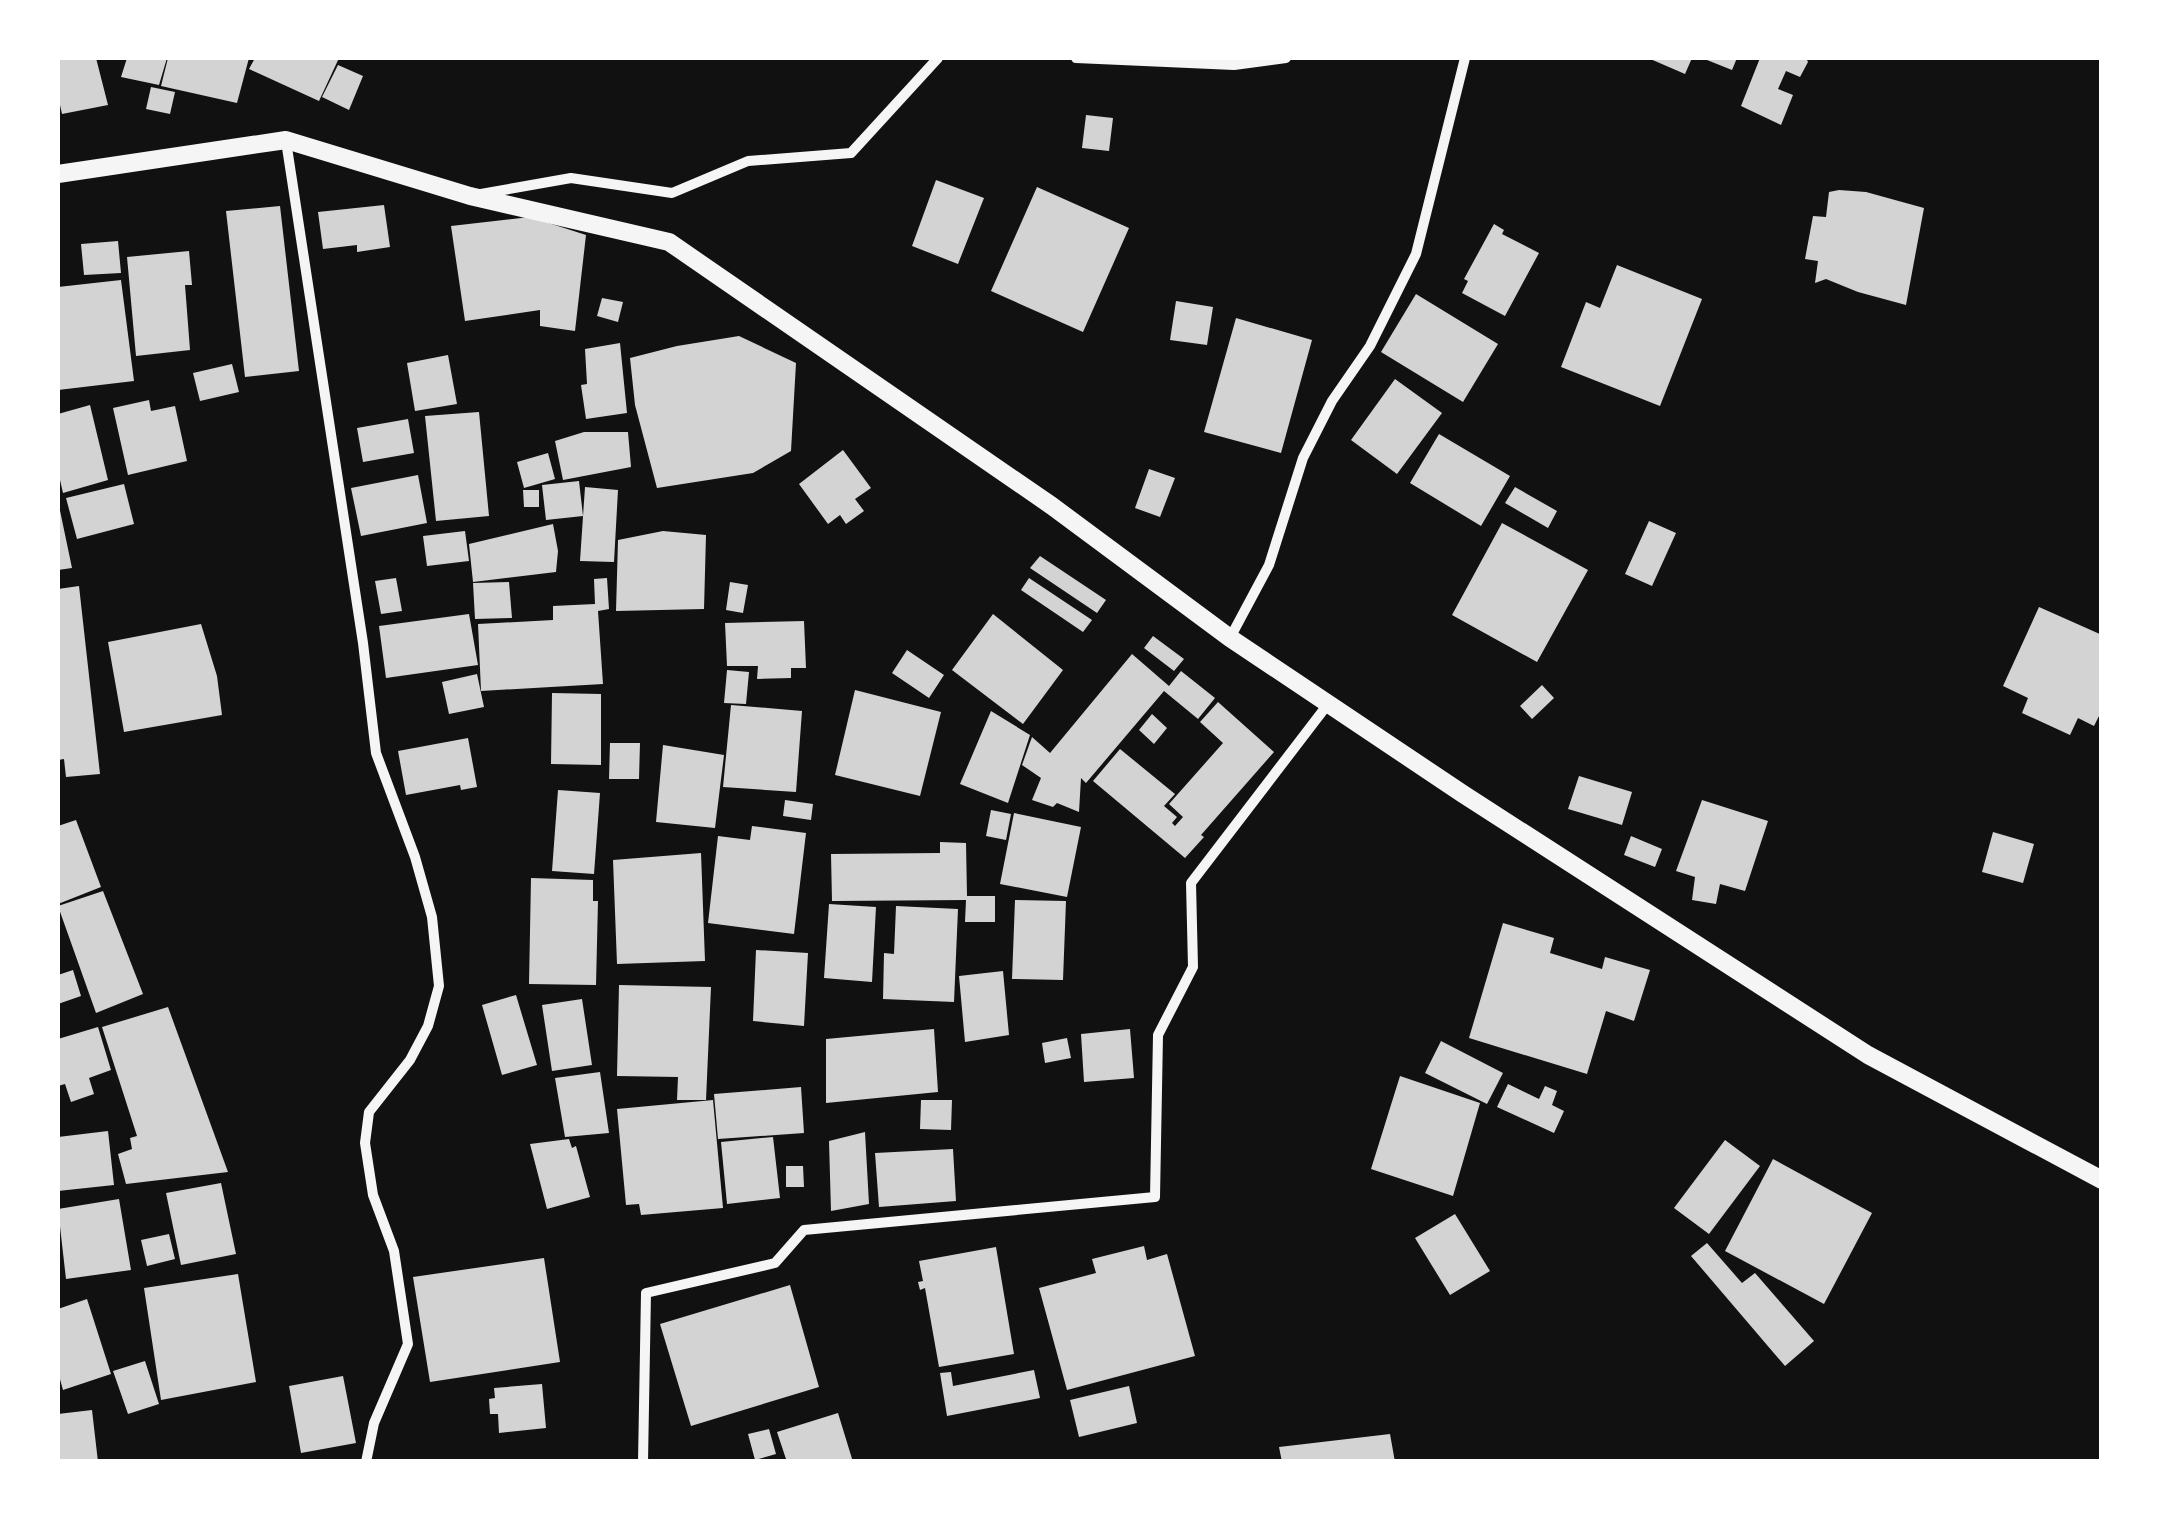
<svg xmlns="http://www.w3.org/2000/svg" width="2159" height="1519" font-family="'Open Sans',sans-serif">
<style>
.building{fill:#d3d3d3}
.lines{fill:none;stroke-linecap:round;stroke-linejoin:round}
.minor{stroke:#f5f5f5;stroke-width:10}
.tertiary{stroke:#f5f5f5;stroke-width:18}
</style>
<rect width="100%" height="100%" fill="#111"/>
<!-- building -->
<path class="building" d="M58 58H96L108 105 62 114 58 96Z
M127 58H167L159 85 121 77Z
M168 58H249L237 103 161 86Z
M255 58H339L319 101 249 69Z
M1648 58H1692L1685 74Z
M1702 58H1737L1732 70Z
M1760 58H1806L1808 62 1800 77 1786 71 1778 89 1793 95 1781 125 1741 106Z
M338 65 363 76 349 110 322 97Z
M151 87 175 92 170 114 146 109Z
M1086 115 1113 118 1109 151 1082 148Z
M936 180 984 198 958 264 912 246Z
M1037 187 1129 228 1083 332 991 291Z
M1839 190 1866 192 1924 208 1906 305 1858 292 1826 279 1815 283 1818 261 1805 259 1813 216 1826 217 1829 192Z
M384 205 390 247 357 252V245L323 249 318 212Z
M280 206 299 371 245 377 226 211Z
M530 217 586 235 575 331 540 326V310L465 321 451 226Z
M1494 224 1504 230 1502 234 1539 253 1505 316 1462 293 1468 281 1464 279Z
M118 241 121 273 84 275 81 244Z
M189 251 192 285H185L190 350 136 356 127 257Z
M1617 265 1702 299 1660 406 1561 367 1586 302 1600 308Z
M121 280 134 381 58 390V287Z
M1416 294 1498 344 1463 402 1381 352Z
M602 298 623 302 618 322 597 316Z
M1176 301 1213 307 1207 345 1170 340Z
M1236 318 1312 340 1281 453 1204 432Z
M739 336 796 363 791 451 753 473 657 488 635 405 630 358 677 346Z
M620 343 627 413 586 419 581 385 587 384 585 349Z
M448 355 457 404 415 411 407 363Z
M232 364 239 392 200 401 193 373Z
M1395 379 1442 413 1397 474 1351 440Z
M149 400 151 411 175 406 187 461 128 475 113 408Z
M90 405 108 480 63 493 58 471V414Z
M479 412 489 516 436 521 425 416Z
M408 419 414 453 363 462 357 428Z
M584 432H628L631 467 563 480 555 441Z
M1439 434 1510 476 1481 526 1410 483Z
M843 450 871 488 855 499 864 511 846 524 840 515 828 524 799 484Z
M548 453 555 479 524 488 517 462Z
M1149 469 1175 478 1160 517 1135 508Z
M418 475 427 523 361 536 351 488Z
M579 481 583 516 546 520 542 485Z
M124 484 134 524 77 539 66 498Z
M585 487 618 490 614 562 580 561Z
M1515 487 1557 511 1548 528 1505 503Z
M523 490H539V507H524Z
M58 501 72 568 58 570Z
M1649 521 1676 533 1652 586 1625 574Z
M1502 523 1588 570 1537 662 1452 615Z
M553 524 558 551 556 572 473 582 469 544Z
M465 531 469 561 427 566 423 536Z
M663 531 706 535 704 609 616 611 618 540Z
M1040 556 1106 600 1097 613 1030 568Z
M396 578 402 611 381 614 375 581Z
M607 578 609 609 598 611 603 684 481 691 478 624 553 620V606L595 604 594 579Z
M1029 578 1092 620 1083 632 1021 590Z
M509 582 512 618 475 619 473 583Z
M730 582 748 585 743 613 726 610Z
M79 586 100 774 66 777 64 759 58 760V589Z
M2039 607 2102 635V710L2094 726 2078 718 2070 735 2022 713 2028 698 2003 686Z
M469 614 478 665 386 678 379 626Z
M993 614 1063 670 1023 724 952 670Z
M804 621 806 668H791V678L757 679 758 666H727L725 623Z
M201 624 217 676 222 715 124 732 108 642Z
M1153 636 1184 659 1174 671 1144 648Z
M907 650 944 675 929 698 892 673Z
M1132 654 1169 686 1181 671 1215 698 1198 719 1164 691 1086 783 1081 778 1079 812 1057 803 1053 807 1032 800 1041 778 1022 765 1032 737 1050 753Z
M727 670 749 672 746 704 724 703Z
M477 674 484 707 449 714 442 682Z
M1542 685 1554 698 1532 719 1520 706Z
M855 690 941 712 920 796 835 775Z
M552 693 601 694V765L551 764Z
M1218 702 1274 752 1201 835 1204 837 1185 858 1093 781 1120 749 1175 794 1164 806 1177 817 1172 823 1175 826 1183 817 1169 804 1223 743 1200 722Z
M731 705 802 711 796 792 723 787Z
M991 711 1030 735 1008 803 960 784Z
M1152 714 1167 728 1154 744 1139 730Z
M468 738 477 787 461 790 460 785 406 795 398 751Z
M610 743H640L639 779H609Z
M663 745 724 755 715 828 656 822Z
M1579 776 1632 792 1622 825 1568 809Z
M558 790 600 793 594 874 552 871Z
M785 800 813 804 811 820 783 816Z
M1702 800 1768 821 1745 891 1720 884 1716 904 1692 900 1695 877 1676 871Z
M991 810 1011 814 1006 840 986 836Z
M1014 813 1081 827 1067 897 1000 884Z
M76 820 101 887 58 904V826Z
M752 826 806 833 794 934 708 923 718 836 750 840Z
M1993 832 2034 844 2023 883 1982 872Z
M1631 836 1662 849 1655 867 1624 855Z
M940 842 966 843 967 896H995V922H965L966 900 832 901 831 854 940 853Z
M701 853 705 961 617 964 613 860Z
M531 878 593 880V901H598L596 985 529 984Z
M103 891 143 994 96 1013 58 906Z
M1015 900 1066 901 1063 980 1012 979Z
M829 904 876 907 872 982 824 978Z
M896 906 958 909 954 1002 883 999 884 953 894 954Z
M1503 923 1554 938 1550 953 1602 969 1605 957 1650 970 1634 1021 1606 1011 1587 1074 1469 1038Z
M756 950 808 953 804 1026 753 1021Z
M73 970 81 996 58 1004V975Z
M1003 971 1009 1035 965 1042 959 976Z
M619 985 711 987 706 1100H677L678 1077 617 1076Z
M516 995 537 1065 502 1075 482 1005Z
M582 999 592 1065 552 1071 542 1005Z
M168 1007 228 1172 126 1184 118 1154 132 1149 130 1138 137 1136 102 1027Z
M98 1027 111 1070 89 1078 94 1094 71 1102 65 1084 58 1086V1039Z
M934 1029 938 1092 826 1103V1039Z
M1130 1029 1134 1078 1084 1082 1081 1034Z
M1067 1038 1071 1058 1045 1063 1042 1043Z
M1441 1041 1503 1073 1487 1104 1425 1073Z
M600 1072 609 1133 565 1137 555 1078Z
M1400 1076 1480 1103 1453 1196 1371 1169Z
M1508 1084 1539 1099 1545 1086 1557 1091 1552 1105 1564 1111 1554 1133 1497 1107Z
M801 1087 804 1133 718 1139 714 1094Z
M713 1100 723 1208 641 1215 639 1204 626 1205 617 1109Z
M921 1100H952L951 1130 920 1129Z
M108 1131 114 1185 58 1191V1137Z
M865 1132 869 1204 831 1211 829 1141Z
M773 1137 780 1198 727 1204 721 1142Z
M569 1139 572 1148 576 1146 590 1197 547 1209 530 1144Z
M1725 1140 1760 1166 1709 1234 1674 1208Z
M953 1149 956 1201 879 1207 875 1153Z
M1773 1159 1872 1213 1824 1304 1725 1251Z
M786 1166H803L804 1187H786Z
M221 1183 236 1254 181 1265 166 1193Z
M119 1199 131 1270 66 1279 58 1209Z
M1455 1214 1490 1271 1450 1295 1415 1238Z
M169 1234 175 1259 147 1266 141 1240Z
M1707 1243 1742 1283 1755 1273 1814 1341 1785 1366 1691 1256Z
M1144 1246 1147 1260 1167 1254 1195 1356 1067 1390 1039 1288 1096 1273 1092 1259Z
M996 1247 1014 1354 939 1367 925 1288 920 1290 918 1282 923 1281 919 1261Z
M544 1258 560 1362 430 1382 413 1277Z
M238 1274 256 1382 161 1400 144 1288Z
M790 1285 819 1387 691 1426 660 1324Z
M87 1299 111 1374 63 1390 58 1372V1309Z
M145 1361 159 1404 128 1414 113 1371Z
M1034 1370 1040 1398 947 1416 940 1373 951 1372 953 1386Z
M343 1376 356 1443 301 1453 289 1386Z
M542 1384 546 1428 499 1433 498 1414H490L489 1399 495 1398 494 1388Z
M1129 1386 1137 1423 1079 1437 1070 1400Z
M92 1410 98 1462H58V1414Z
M838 1413 853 1462H787L777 1432Z
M769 1429 776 1454 755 1460 748 1434Z
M1390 1434 1395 1462H1282L1279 1447Z"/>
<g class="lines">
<!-- minor -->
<path class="minor" d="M1076 58 1234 65 1286 58
M286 141 363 643 376 753 415 857 432 917 439 986 428 1026 410 1060 369 1112 365 1143 373 1195 394 1251 408 1344 374 1423 366 1462
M481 194 571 178 672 193 748 161 851 153 938 58
M1230 638 1269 565 1303 458 1332 401 1370 346 1416 254 1465 58
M643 1462 646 1293 775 1263 804 1230 1155 1197 1158 1035 1193 967 1191 883 1328 704"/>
<!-- tertiary -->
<path class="tertiary" d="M58 174 286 140 470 196 669 242 1052 506 1230 638 1463 794 1868 1055 2102 1180"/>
</g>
<!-- border -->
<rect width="2159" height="1519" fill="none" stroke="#ffffff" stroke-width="120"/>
</svg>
